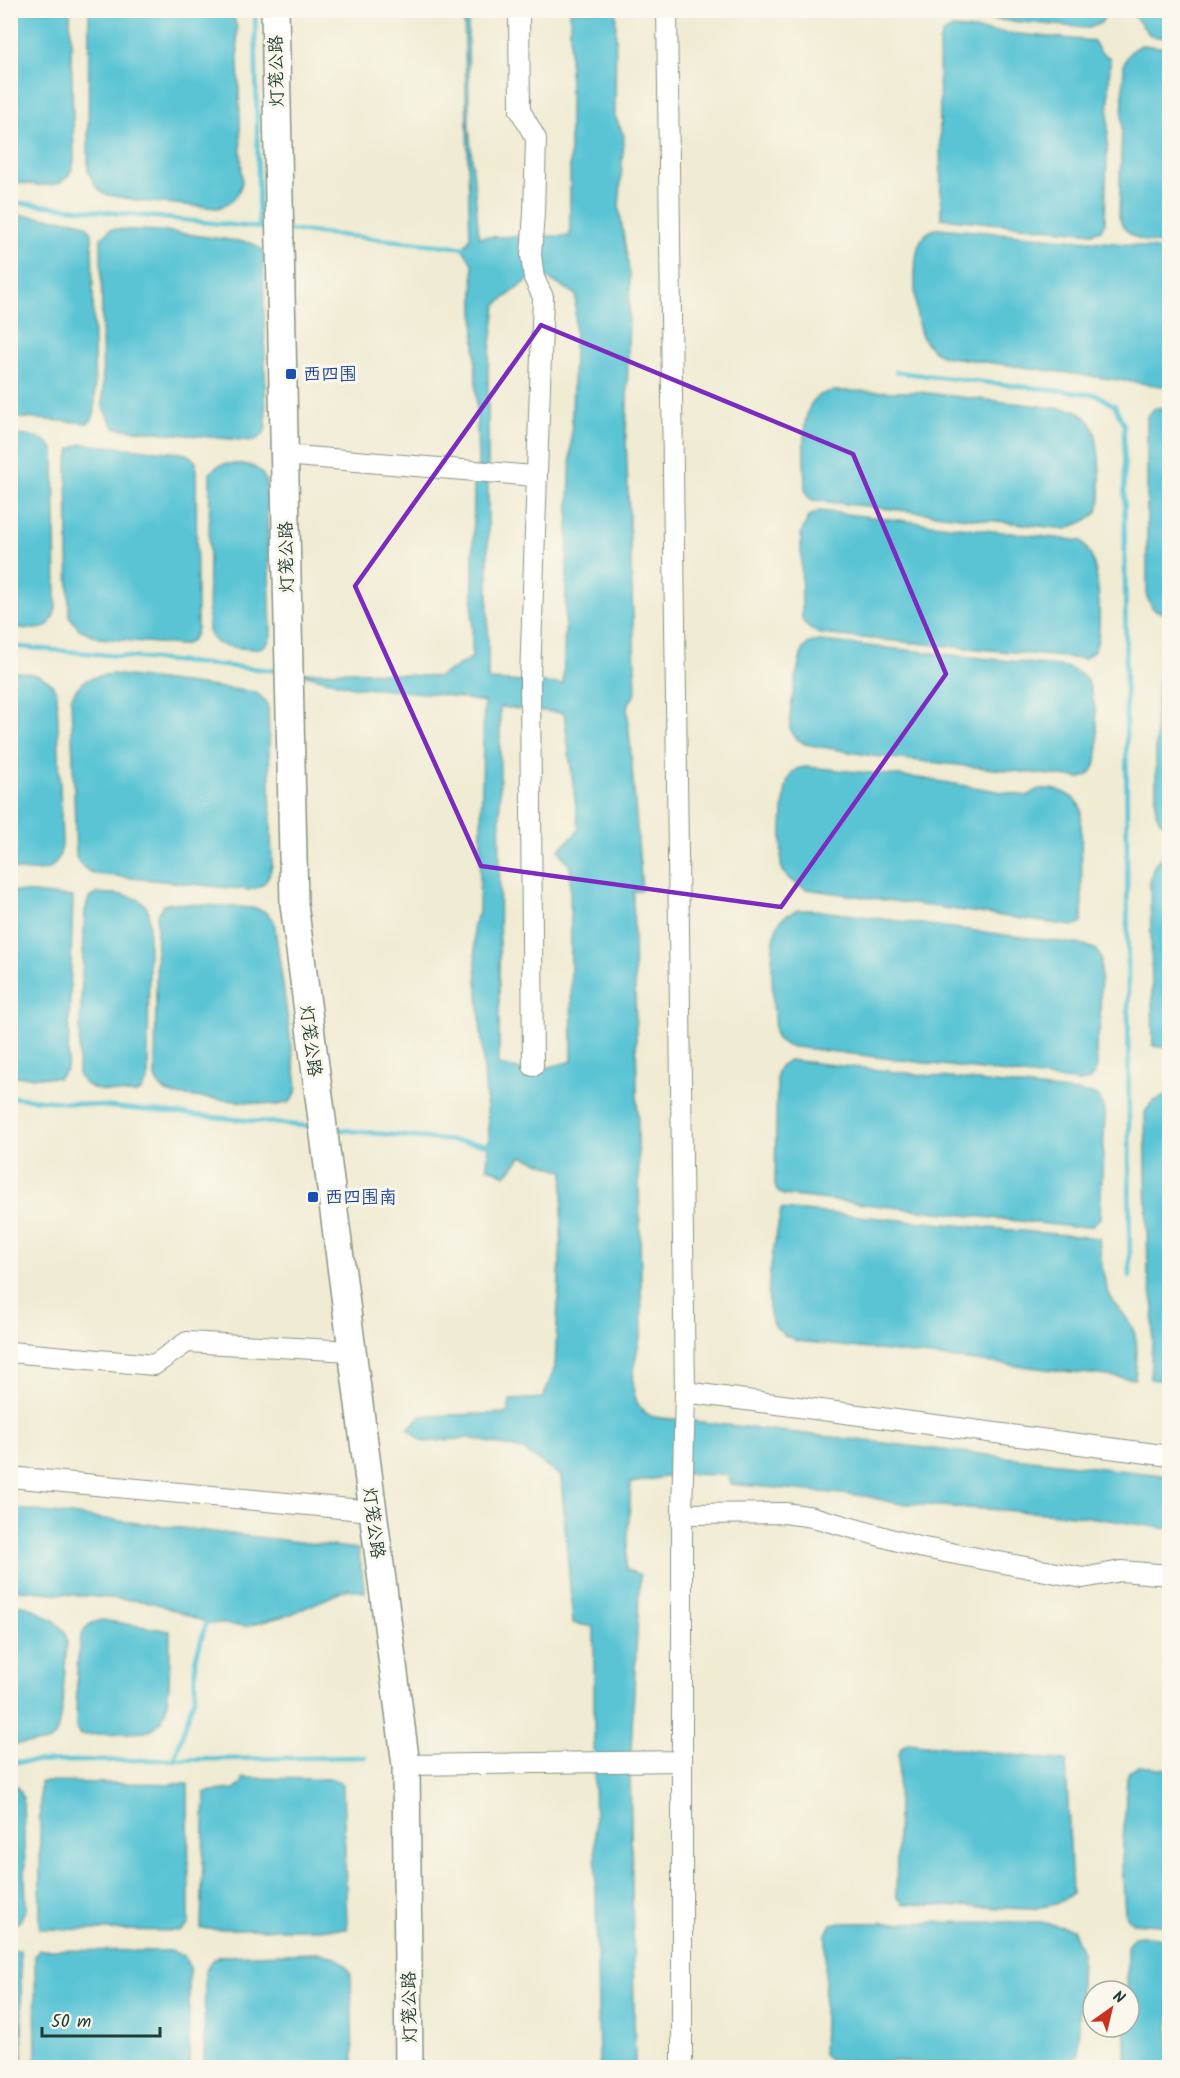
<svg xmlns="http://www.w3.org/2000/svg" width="1180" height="2078" font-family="Kalam,'LXGW WenKai TC',sans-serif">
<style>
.water{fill:#5ac4d5;stroke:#3c8084;stroke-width:1.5;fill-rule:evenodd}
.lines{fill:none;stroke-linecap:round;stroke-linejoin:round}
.stream{stroke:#5ac4d5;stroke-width:4.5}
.street-casing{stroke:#889484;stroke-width:22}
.secondary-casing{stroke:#889484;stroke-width:30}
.street{stroke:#fff;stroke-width:20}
.secondary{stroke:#fff;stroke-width:27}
.marked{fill:none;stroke:#7b2cbf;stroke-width:4.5;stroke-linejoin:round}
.transit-dot{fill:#1a4fb4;stroke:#fbf7ec;stroke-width:2}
.labels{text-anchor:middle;stroke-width:6;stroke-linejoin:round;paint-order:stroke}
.street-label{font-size:18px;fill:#1f3d34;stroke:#fbf7ec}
.transit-label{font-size:18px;fill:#164399;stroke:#fbf7ec;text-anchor:start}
</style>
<rect width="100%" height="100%" fill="#fbf7ec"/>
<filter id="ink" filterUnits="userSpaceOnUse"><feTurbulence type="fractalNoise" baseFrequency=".0167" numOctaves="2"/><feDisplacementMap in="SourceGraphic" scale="12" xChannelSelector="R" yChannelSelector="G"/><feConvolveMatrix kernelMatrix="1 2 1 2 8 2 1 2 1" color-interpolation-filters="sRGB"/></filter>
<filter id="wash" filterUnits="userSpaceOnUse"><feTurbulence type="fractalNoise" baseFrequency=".008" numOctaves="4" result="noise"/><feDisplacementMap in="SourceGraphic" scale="24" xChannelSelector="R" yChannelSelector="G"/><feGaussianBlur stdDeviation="1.35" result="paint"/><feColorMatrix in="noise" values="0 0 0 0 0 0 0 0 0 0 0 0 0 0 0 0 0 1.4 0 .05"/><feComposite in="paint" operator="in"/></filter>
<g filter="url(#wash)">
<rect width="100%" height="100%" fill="#f0ebd3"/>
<!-- water -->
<path class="water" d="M10 11H70L74 160C69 195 37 184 11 182Z
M226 11 234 18 237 28 242 182C238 197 232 204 217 208L140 201 104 194 95 185 88 170 89 11Z
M464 11H468L469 127 479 237 570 236V11H616L615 116 624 136 619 207 630 276 626 440 636 693 627 706 642 890 633 892 642 1329C637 1353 621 1403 651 1416 661 1419 675 1419 684 1420L1170 1476 1169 1529 1075 1515 894 1503 866 1496 730 1484 729 1475 681 1474 631 1483 626 1569 640 1575 630 1768 635 2067H599L594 1770V1627L573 1623 561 1476 523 1450 469 1438 424 1442 408 1429 420 1416 508 1413 510 1400 543 1398 555 1367 564 1171 522 1156 506 1175 487 1167 489 1136 473 926 479 912 484 702 438 694 353 687 299 673 352 671 438 677 472 658 474 476 478 464 473 265 463 249 470 238ZM538 272 576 295 563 684 488 680V368L496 305ZM500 707 564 713 579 830 559 850 570 866 572 1061 532 1072 499 1065Z
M1107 11 1101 23 1089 28 953 16 944 11Z
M1130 11H1169V38L1151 36Z
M953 28 1094 41 1100 52 1110 58 1105 222 1101 230 1093 233 941 218 939 43 943 33Z
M1142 45 1169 48V245C1148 243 1126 240 1119 217L1124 64C1128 54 1131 49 1142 45Z
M11 214 74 221C84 223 89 225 92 235L95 411 92 420 88 423 11 417Z
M938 228 1125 244 1169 251V387L942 356C933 350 926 346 922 336 914 319 912 260 920 242 924 234 929 231 938 228Z
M111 229 164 231 245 242 254 244 263 251 266 427C264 436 260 438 252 441L115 428 103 408 101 238Z
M835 391 918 392 1075 410C1084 415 1090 420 1094 430 1099 441 1103 501 1098 510 1092 520 1076 524 1066 529L812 500 808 497 805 489C805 466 799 418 814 400 819 394 827 392 835 391Z
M1155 408 1169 410V616L1153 609 1147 597V416Z
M10 435C27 436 49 434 54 453L56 606C52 636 34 629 11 627Z
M81 444 181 453 189 455 196 462 197 628C195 639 191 643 181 645L99 638 79 629 69 616 67 463 71 449Z
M243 464C254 466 261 469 266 481L271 635C270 641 266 647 259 648 252 650 223 647 217 643 212 640 210 636 208 631L210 474C217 461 230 464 243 464Z
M819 511 1082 541C1085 547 1091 554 1093 561 1099 580 1103 634 1094 651L1084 659 820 634C811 630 805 627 802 618L801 535 808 517Z
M1169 635V829L1160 820 1156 812V719L1161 648 1163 641Z
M820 641 1065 667C1072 670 1080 672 1085 678 1097 694 1103 755 1092 771 1089 776 1085 777 1080 778L873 756 805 744C800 741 794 738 791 732 786 721 799 662 803 649L809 643Z
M11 671C29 673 51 674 57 694L62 845C57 878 37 871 11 869Z
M112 674 255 692 266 701 268 708 272 865C268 881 265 887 249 890L95 874C85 870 81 866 76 857L71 698C81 678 92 677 112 674Z
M808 767 919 778 1027 796C1031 794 1036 789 1040 789 1056 787 1075 794 1081 809L1082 923 1072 926 806 889C794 883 786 879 781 866 782 846 781 788 791 774 795 768 801 767 808 767Z
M1169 854H1170L1169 1048 1153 1046 1150 881C1152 869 1156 857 1169 854Z
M11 891 73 897 68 1060 67 1069 58 1078 11 1076Z
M98 893C116 895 142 892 149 912L148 1080 141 1091 134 1094C116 1091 83 1094 78 1073L85 911 89 898Z
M171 903 254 908 264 911 274 921 297 1086 296 1093 290 1102 277 1105 174 1095 165 1091 159 1085 155 1078 157 915 164 905Z
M798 910H814L1084 945 1097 950 1101 959 1100 1027 1096 1046 1097 1067 1094 1075 1089 1080 1080 1082 787 1046 777 1039 775 1034C774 1007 767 945 779 923 783 916 791 913 798 910Z
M789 1060 1093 1094 1099 1098 1105 1113 1100 1218 1091 1226 1073 1227 783 1195 777 1191 775 1185 777 1072 780 1066Z
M1169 1095H1170L1169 1381 1150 1379 1154 1307 1148 1275 1145 1112 1153 1101Z
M781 1209 1099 1238C1101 1259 1102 1279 1111 1297 1117 1310 1130 1318 1134 1332 1139 1346 1136 1364 1135 1379L798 1341C789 1337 780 1334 775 1326 759 1303 777 1236 781 1209Z
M10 1508 358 1549 365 1592 348 1589 291 1614 248 1626 208 1623 152 1602 11 1589Z
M11 1604 28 1606 55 1621 65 1632 67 1642 61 1718 55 1736 50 1741 42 1743 11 1744Z
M102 1620 170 1631C169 1653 172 1703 161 1721 157 1727 152 1729 145 1732L81 1735 76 1726C77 1705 75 1649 83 1632 87 1624 94 1622 102 1620Z
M908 1743 1066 1761 1072 1894 1056 1904 1032 1909 904 1904 896 1896 899 1754 901 1748Z
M1139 1766 1169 1769V1926L1133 1923 1125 1915 1122 1861 1127 1779 1129 1772Z
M243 1778 333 1779 343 1785 347 1929H201L205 1792 234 1789 242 1783Z
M40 1782 188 1784 189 1921 188 1925 181 1931 40 1929Z
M11 1783 18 1787 23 1797 26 1908 20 1921 11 1927Z
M1041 1922 1072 1929 1081 1951 1078 2056 1056 2065 829 2060 823 2055 826 1934 831 1924 837 1923Z
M1142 1935 1169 1939V2067H1126V2027H1129V1991H1127V1946L1135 1936Z
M11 1950H20L23 2067H11Z
M39 1950 171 1951 184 1956 189 1967V2067H36L35 1956Z
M319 1953C334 1956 346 1960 351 1976L353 2067H204L205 1972C209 1963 212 1959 222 1956Z"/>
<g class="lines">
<!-- stream -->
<path class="stream" d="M255 10 259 227
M10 202 270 229
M288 230 468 248
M896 372 1097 395 1115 406 1124 425 1130 1277
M10 646 280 671
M10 1097 315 1127
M333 1129 494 1145
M174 1760 195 1695V1661L208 1617
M10 1762 365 1757"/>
</g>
</g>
<g filter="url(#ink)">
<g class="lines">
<defs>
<path id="street" d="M519 10 520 110 536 139 534 213 531 255 534 278 543 297 530 679 533 1066
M667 10 685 1392 682 1514V2068
M284 455 534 476
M10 1352 154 1365 187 1342 351 1351
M685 1392 1170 1456
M10 1477 372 1511
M682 1514 785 1513 813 1517 919 1547 1083 1578 1121 1571 1170 1575
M406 1765 682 1761"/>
<path id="secondary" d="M275 10 294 904 406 1765 409 2068"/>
</defs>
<!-- street casing -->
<use href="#street" class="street-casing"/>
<!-- secondary casing -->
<use href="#secondary" class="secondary-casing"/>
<!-- street -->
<use href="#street" class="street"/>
<!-- secondary -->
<use href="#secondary" class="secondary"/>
</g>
</g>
<!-- marked area -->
<path class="marked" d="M541 325 853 454 946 674 781 907 481 866 355 586Z"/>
<!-- markers -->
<g class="transit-dot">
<rect x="285" y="368" width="12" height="12" rx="3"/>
<rect x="307" y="1191" width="12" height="12" rx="3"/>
</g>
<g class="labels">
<!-- street labels -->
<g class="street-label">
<text transform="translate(276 71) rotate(-91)" y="6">灯笼公路</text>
<text transform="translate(286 557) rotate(-91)" y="6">灯笼公路</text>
<text transform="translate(311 1041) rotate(83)" y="6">灯笼公路</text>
<text transform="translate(374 1523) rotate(83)" y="6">灯笼公路</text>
<text transform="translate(409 2007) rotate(-91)" y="6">灯笼公路</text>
</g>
<!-- transit labels -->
<g class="transit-label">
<text x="303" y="380">西四围</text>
<text x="325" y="1203">西四围南</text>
</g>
</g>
<!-- margin -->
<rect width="1180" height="2078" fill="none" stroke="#fbf7ec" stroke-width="36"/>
<!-- north arrow -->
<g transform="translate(1111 2009) rotate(34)"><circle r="28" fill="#fbf7ec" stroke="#a3ada2" stroke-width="1.5"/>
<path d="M0-4.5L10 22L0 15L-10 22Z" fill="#c8321e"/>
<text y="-9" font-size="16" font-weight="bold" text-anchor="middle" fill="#1f3d34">N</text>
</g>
<!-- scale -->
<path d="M42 2027v9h118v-9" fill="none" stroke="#1f3d34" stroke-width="3"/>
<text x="51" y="2027" font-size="18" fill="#1f3d34" stroke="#fbf7ec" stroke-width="4.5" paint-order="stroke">50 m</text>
</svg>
